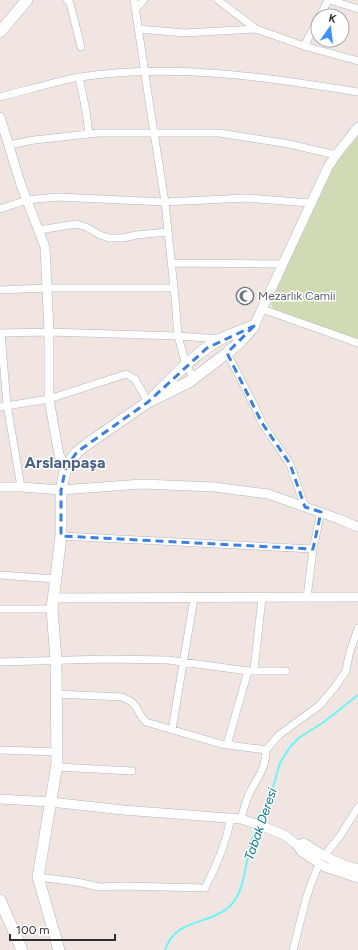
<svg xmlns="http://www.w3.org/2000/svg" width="358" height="950" font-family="Figtree,sans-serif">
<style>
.cemetery{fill:#d0dbb5}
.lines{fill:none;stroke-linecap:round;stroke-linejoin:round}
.stream{stroke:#6df3f7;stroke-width:2}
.minor-casing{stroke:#afb6be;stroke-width:8}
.tertiary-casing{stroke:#afb6be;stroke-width:10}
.secondary-casing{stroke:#afb6be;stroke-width:12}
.minor{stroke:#fff;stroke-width:7}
.tertiary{stroke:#fff;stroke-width:9}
.secondary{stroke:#fff;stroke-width:11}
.marked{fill:none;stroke:#3b80e0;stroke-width:3;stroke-dasharray:8 5;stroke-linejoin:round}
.labels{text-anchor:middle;stroke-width:3;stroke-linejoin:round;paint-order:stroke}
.worship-label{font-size:12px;fill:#5b616d;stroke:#fff;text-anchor:start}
.water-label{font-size:13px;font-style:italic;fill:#077d8c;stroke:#fff}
.district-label{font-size:16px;font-weight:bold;fill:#4a6182;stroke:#fff}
</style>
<rect width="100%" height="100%" fill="#f0e5e0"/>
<!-- cemetery -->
<path class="cemetery" d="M358 136V341L274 311 271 304 282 276 335 164Z"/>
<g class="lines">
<!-- stream -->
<path class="stream" d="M259 823 272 791 280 763 290 747 300 737 324 722 358 695
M165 950C176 917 210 926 231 905 244 891 245 868 249 850 251 842 254 834 257 827"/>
<defs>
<path id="minor" d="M67 0 70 3 81 47
M134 0 151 114 165 202 175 298 178 336 186 365 194 378
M218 0 256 29 304 46 358 61
M330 0 358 9
M135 9 144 0
M320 16 328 0
M138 29 185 33 256 29
M304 46 318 20
M79 77 86 111 89 134
M0 97C18 92 35 88 53 83 62 81 71 78 80 77 172 63 267 77 358 92
M9 145 34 140 98 133H219L289 144 336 155
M0 209 27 200 57 197 165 202 246 198 310 203
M39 230 76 224 86 227 100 235 109 238H123L136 235 168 232
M172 263 283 264
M0 290 47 288H174
M262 309 358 343
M0 333 49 332 178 336 220 339
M1 333 7 405 21 487
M227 353 256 409 262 423 290 464 305 507
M0 407 49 399 126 374 135 379 148 402
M61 536 313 549
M0 575 55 579
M307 598 313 549 321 512
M0 609H52
M0 662 106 659 168 660 248 671H286
M254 670 262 598
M57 694 122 697C142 705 134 711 146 722L221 744 266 750
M172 730 194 598
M227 745 248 671
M0 750 57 752
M57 767 132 771
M241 819C243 811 246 802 249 794 257 778 266 769 266 750L279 735 320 705 335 687 346 671 349 655 358 628
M324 856 340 836 358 807
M38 877 77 882 99 887 123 886 205 888C217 865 226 843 231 818
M293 950C301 921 306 890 320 863"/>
<path id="tertiary" d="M0 117 21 185 45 247 49 332V399L59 455 66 467
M254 326 328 167 336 155 358 127
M0 487H21L61 490 142 484 214 487 268 494 339 519 358 527
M54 598 358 597
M0 799 51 802 123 810 241 819 265 827 286 836 297 845 302 852 325 867 358 878
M297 845 304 843C324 856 335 863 358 869"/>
<path id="secondary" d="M0 32 27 0
M154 396C174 377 197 351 221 339 231 334 243 330 253 326
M0 900 22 950
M59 950 38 877 57 764 56 660 52 609 61 536V490L66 467 77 452 90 442 148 402 189 382 227 353 242 340 254 326"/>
</defs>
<!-- minor casing -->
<use href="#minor" class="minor-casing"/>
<!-- tertiary casing -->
<use href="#tertiary" class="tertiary-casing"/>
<!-- secondary casing -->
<use href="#secondary" class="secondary-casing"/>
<!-- minor -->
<use href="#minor" class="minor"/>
<!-- tertiary -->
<use href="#tertiary" class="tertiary"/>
<!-- secondary -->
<use href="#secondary" class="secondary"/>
</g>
<!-- marked area -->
<path class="marked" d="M254 326 227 353 262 423 290 464 305 507 321 512 313 549 61 536V490L66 467 77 452 148 402 207 348Z"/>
<!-- icons -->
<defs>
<symbol id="mosque-ring" viewBox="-11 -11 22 22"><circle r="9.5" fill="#fff" stroke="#6b7280" stroke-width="1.5"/><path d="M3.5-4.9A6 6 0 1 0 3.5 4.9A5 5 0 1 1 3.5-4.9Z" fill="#6b7280"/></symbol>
</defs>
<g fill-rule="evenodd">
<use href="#mosque-ring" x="235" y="286" width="20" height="20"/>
</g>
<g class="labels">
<!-- worship labels -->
<g class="worship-label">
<text x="258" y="300">Mezarlık Camii</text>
</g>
<!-- water labels -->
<g class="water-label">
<text transform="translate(260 824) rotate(-71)" y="5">Tabak Deresi</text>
</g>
<!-- district labels -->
<g class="district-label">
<text x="65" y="468">Arslanpaşa</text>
</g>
</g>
<!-- north arrow -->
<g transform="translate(330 28) rotate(14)"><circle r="19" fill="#ffffff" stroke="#ababab"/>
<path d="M0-3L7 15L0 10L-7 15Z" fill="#3d8eff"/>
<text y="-6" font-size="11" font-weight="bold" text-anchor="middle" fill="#2e2e2e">K</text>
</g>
<!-- scale -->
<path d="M10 934v6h105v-6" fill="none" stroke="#2e2e2e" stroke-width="2"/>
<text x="16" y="934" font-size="12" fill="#2e2e2e" stroke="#ffffff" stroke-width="3" paint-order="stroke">100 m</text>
</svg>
